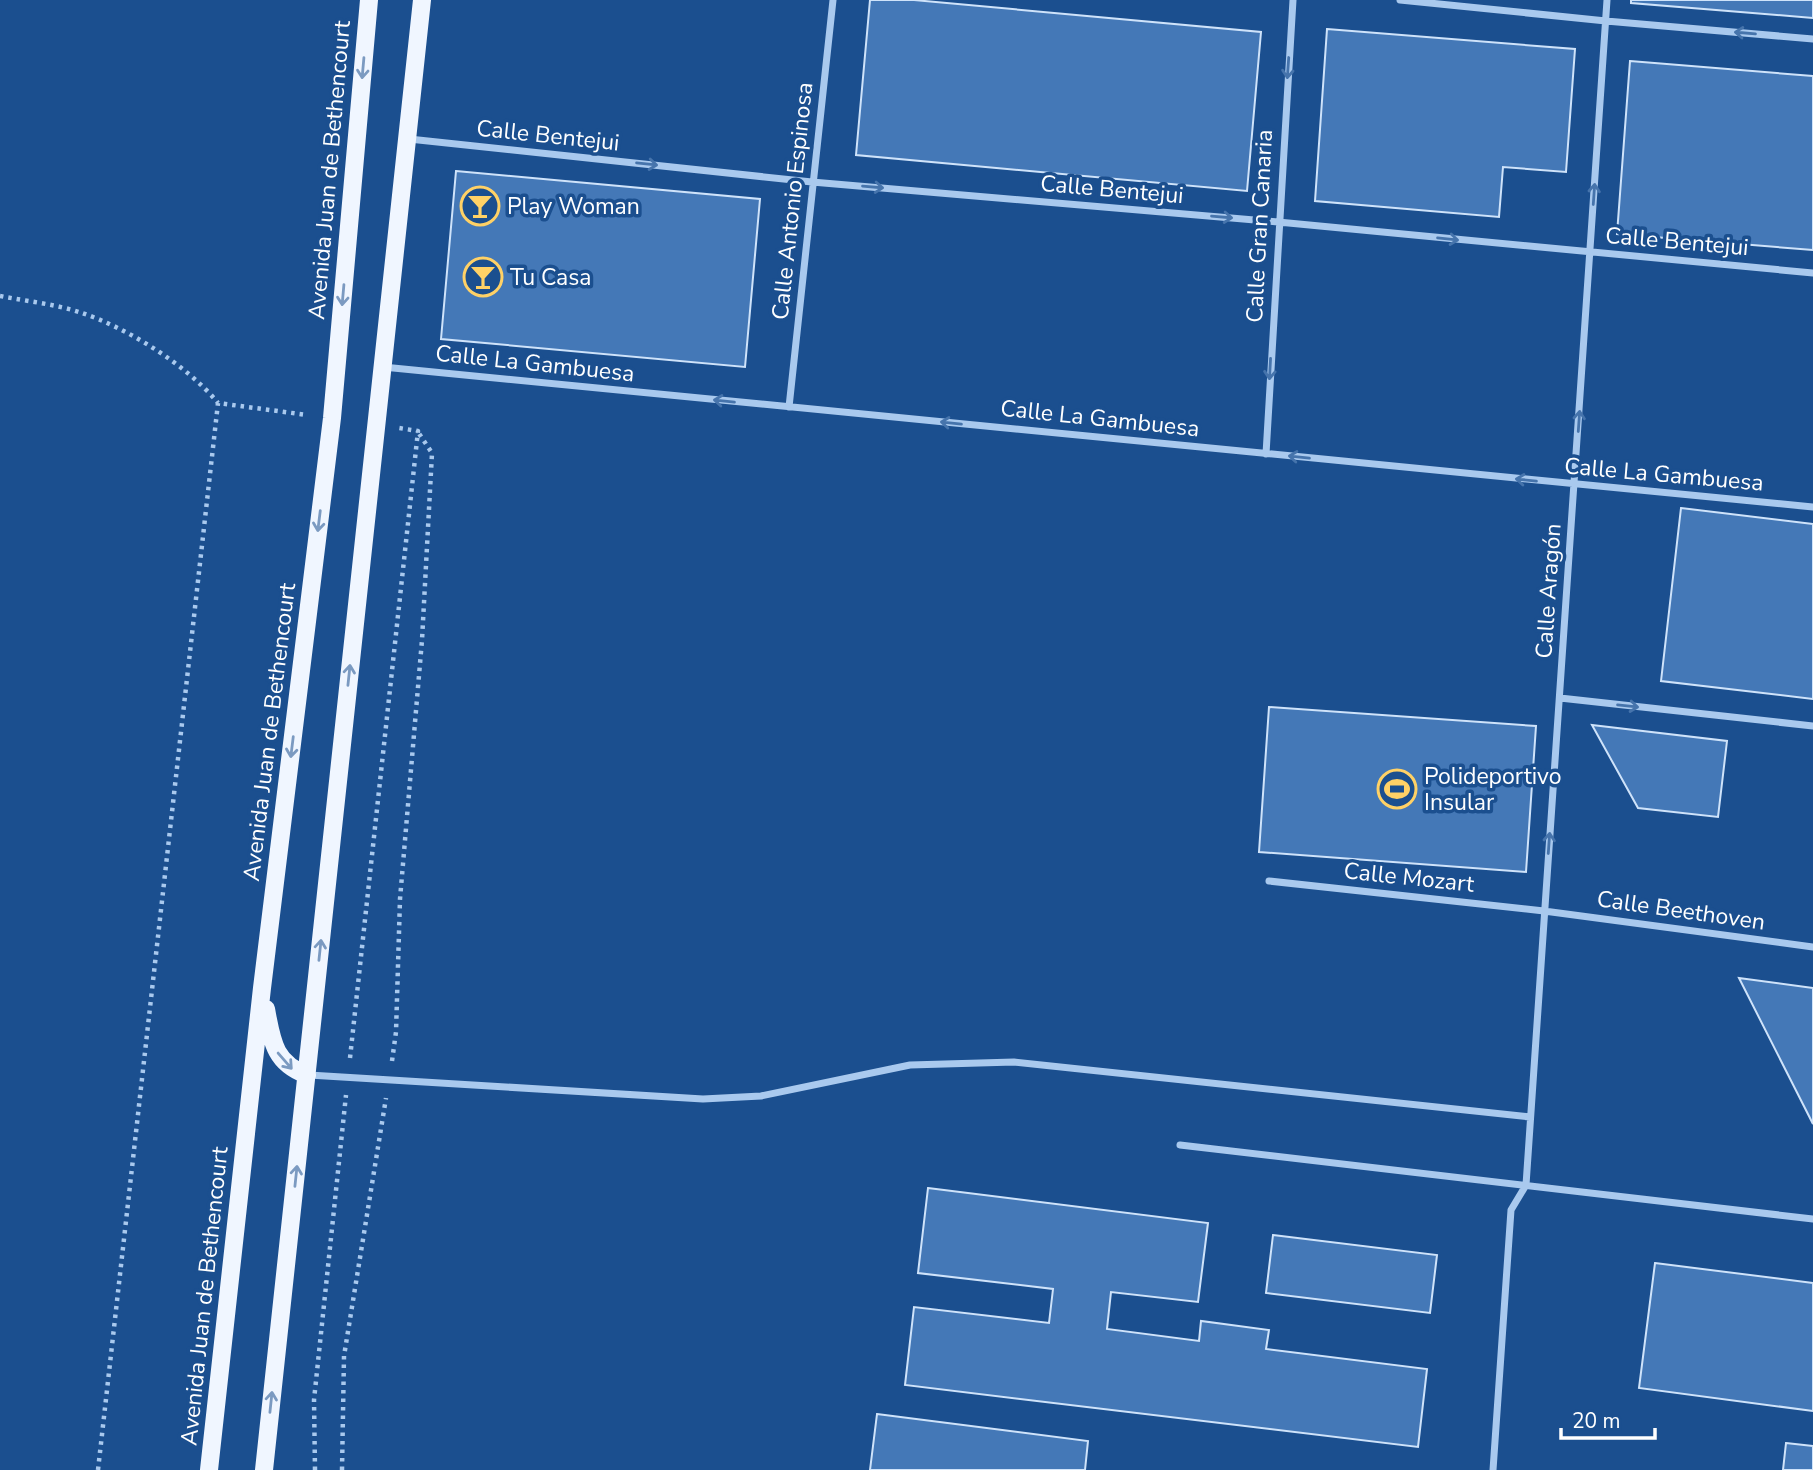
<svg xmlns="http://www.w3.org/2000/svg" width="1813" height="1470" font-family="'Nunito Sans',sans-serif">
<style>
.building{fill:#4478b7;stroke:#cfe3fa;stroke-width:2}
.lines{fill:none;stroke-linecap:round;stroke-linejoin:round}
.path{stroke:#a9c9ee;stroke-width:4.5;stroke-dasharray:3.5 5;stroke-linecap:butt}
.minor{stroke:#a9c9ee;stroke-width:7}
.primary{stroke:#f0f6ff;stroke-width:18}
.oneway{stroke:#4674ac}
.oneway2{stroke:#7b9ac1}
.labels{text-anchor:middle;stroke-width:7;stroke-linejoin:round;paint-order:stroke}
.street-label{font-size:23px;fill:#fff;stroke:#1b4f8f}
.poi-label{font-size:23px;fill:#fff;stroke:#1b4f8f;text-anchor:start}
</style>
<rect width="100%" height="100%" fill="#1b4f8f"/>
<!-- building -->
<path class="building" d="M870 0H914L1261 32 1247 191 856 155Z
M1631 0H1813V18L1631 3Z
M1327 29 1575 49 1566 172 1503 167 1499 217 1315 201Z
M1630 61 1813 76V250L1617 234Z
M456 171 760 199 745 367 441 339Z
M1681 508 1813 524V699L1661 681Z
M1269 707 1536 726 1526 872 1259 852Z
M1592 725 1727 741 1718 817 1638 808Z
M1739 978 1813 988V1124Z
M928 1188 1208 1223 1198 1302 1111 1292 1107 1329 1199 1341 1201 1321 1269 1330 1266 1349 1427 1369 1418 1447 905 1385 914 1307 1049 1323 1053 1289 918 1273Z
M1273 1235 1437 1255 1430 1313 1266 1293Z
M1655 1263 1813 1283V1411L1639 1388Z
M877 1414 1088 1441 1085 1470H870Z
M1786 1443 1813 1446V1470H1783Z"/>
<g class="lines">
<!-- path -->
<path class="path" d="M0 296C26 301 54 304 79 312 126 327 187 365 218 403
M350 1058 418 431 399 428
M392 1061 396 1032 400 899 422 640 432 453 418 432
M98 1470 218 403 307 415
M315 1470 314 1400 346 1095
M342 1470 344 1356 386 1098"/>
<!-- minor -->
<path class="minor" d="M1400 0 1606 21 1813 39
M409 139 812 182 1278 222 1813 273
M383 367 1813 507
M789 407 833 0
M1266 454 1293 0
M1560 698 1813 726
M1269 881 1544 911 1813 947
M309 1075 703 1099 761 1096 910 1065 1014 1062 1530 1117
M1180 1145 1813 1219
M1493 1470 1511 1210 1526 1185 1607 0"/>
<!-- primary -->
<path class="primary" d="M266 1009C272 1041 274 1063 307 1075
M209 1470 262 988 332 418 369 0
M264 1470 422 0"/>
</g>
<!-- one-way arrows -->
<defs><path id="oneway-shaft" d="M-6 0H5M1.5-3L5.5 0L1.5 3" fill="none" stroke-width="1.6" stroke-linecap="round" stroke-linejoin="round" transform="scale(1.75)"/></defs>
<g class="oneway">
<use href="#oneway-shaft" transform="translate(1745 33) rotate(-175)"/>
<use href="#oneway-shaft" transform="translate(1288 68) rotate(94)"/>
<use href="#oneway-shaft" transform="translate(647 164) rotate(6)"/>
<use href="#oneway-shaft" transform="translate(873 187) rotate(5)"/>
<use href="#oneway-shaft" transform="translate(1594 194) rotate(-86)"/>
<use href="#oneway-shaft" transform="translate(1222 217) rotate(5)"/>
<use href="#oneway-shaft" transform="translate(1448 239) rotate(6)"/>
<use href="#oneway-shaft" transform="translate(1270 369) rotate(93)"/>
<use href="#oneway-shaft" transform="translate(724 401) rotate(-174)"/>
<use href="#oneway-shaft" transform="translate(1579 421) rotate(-86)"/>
<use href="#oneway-shaft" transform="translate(951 423) rotate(-174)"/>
<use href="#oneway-shaft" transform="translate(1299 457) rotate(-174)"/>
<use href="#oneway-shaft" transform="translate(1526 480) rotate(-174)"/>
<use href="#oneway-shaft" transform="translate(1628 706) rotate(6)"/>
<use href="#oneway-shaft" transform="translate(1549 843) rotate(-86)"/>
</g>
<g class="oneway2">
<use href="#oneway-shaft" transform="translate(363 68) rotate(95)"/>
<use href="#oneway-shaft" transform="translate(343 295) rotate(95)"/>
<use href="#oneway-shaft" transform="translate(319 521) rotate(97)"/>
<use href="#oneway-shaft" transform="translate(349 675) rotate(-84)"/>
<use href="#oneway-shaft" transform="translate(292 747) rotate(97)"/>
<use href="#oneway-shaft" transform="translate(320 950) rotate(-84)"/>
<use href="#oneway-shaft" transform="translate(285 1061) rotate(49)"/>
<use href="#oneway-shaft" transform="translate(296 1176) rotate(-84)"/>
<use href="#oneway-shaft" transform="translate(271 1402) rotate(-84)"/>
</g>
<!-- icons -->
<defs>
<symbol id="bar-ring" viewBox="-11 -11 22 22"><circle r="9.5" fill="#1b4f8f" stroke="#ffd166" stroke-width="1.5"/><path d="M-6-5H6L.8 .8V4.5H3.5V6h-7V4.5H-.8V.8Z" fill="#ffd166"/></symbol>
<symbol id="stadium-ring" viewBox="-11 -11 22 22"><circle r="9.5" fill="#1b4f8f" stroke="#ffd166" stroke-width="1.5"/><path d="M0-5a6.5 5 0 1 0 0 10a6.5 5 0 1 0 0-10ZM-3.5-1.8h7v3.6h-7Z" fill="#ffd166"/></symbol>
</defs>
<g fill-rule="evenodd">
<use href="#bar-ring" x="458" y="184" width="44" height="44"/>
<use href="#bar-ring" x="461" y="255" width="44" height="44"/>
<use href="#stadium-ring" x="1375" y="767" width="44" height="44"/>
</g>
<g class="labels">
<!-- street labels -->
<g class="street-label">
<text transform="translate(548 135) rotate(6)" y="8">Calle Bentejui</text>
<text transform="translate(329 170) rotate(-85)" y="8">Avenida Juan de Bethencourt</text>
<text transform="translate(1112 189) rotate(5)" y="8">Calle Bentejui</text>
<text transform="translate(792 201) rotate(-84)" y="8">Calle Antonio Espinosa</text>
<text transform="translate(1259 226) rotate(-87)" y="8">Calle Gran Canaria</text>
<text transform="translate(1677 241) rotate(5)" y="8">Calle Bentejui</text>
<text transform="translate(535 363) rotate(6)" y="8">Calle La Gambuesa</text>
<text transform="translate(1100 418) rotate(6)" y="8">Calle La Gambuesa</text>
<text transform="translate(1664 474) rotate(5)" y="8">Calle La Gambuesa</text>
<text transform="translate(1548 591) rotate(-86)" y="8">Calle Aragón</text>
<text transform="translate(269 732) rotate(-83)" y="8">Avenida Juan de Bethencourt</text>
<text transform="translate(1409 877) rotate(6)" y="8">Calle Mozart</text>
<text transform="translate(1681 910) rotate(8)" y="8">Calle Beethoven</text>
<text transform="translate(204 1296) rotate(-84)" y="8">Avenida Juan de Bethencourt</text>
</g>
<!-- poi labels -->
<g class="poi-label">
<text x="507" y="214">Play Woman</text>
<text x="510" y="285">Tu Casa</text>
<text x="1424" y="784">Polideportivo<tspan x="1424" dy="26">Insular</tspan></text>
</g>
</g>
<!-- scale -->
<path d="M1561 1428v10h94v-10" fill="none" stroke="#ffffff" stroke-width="3.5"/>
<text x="1572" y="1428" font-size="21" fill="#ffffff" stroke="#1b4f8f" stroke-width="5" paint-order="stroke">20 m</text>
</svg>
